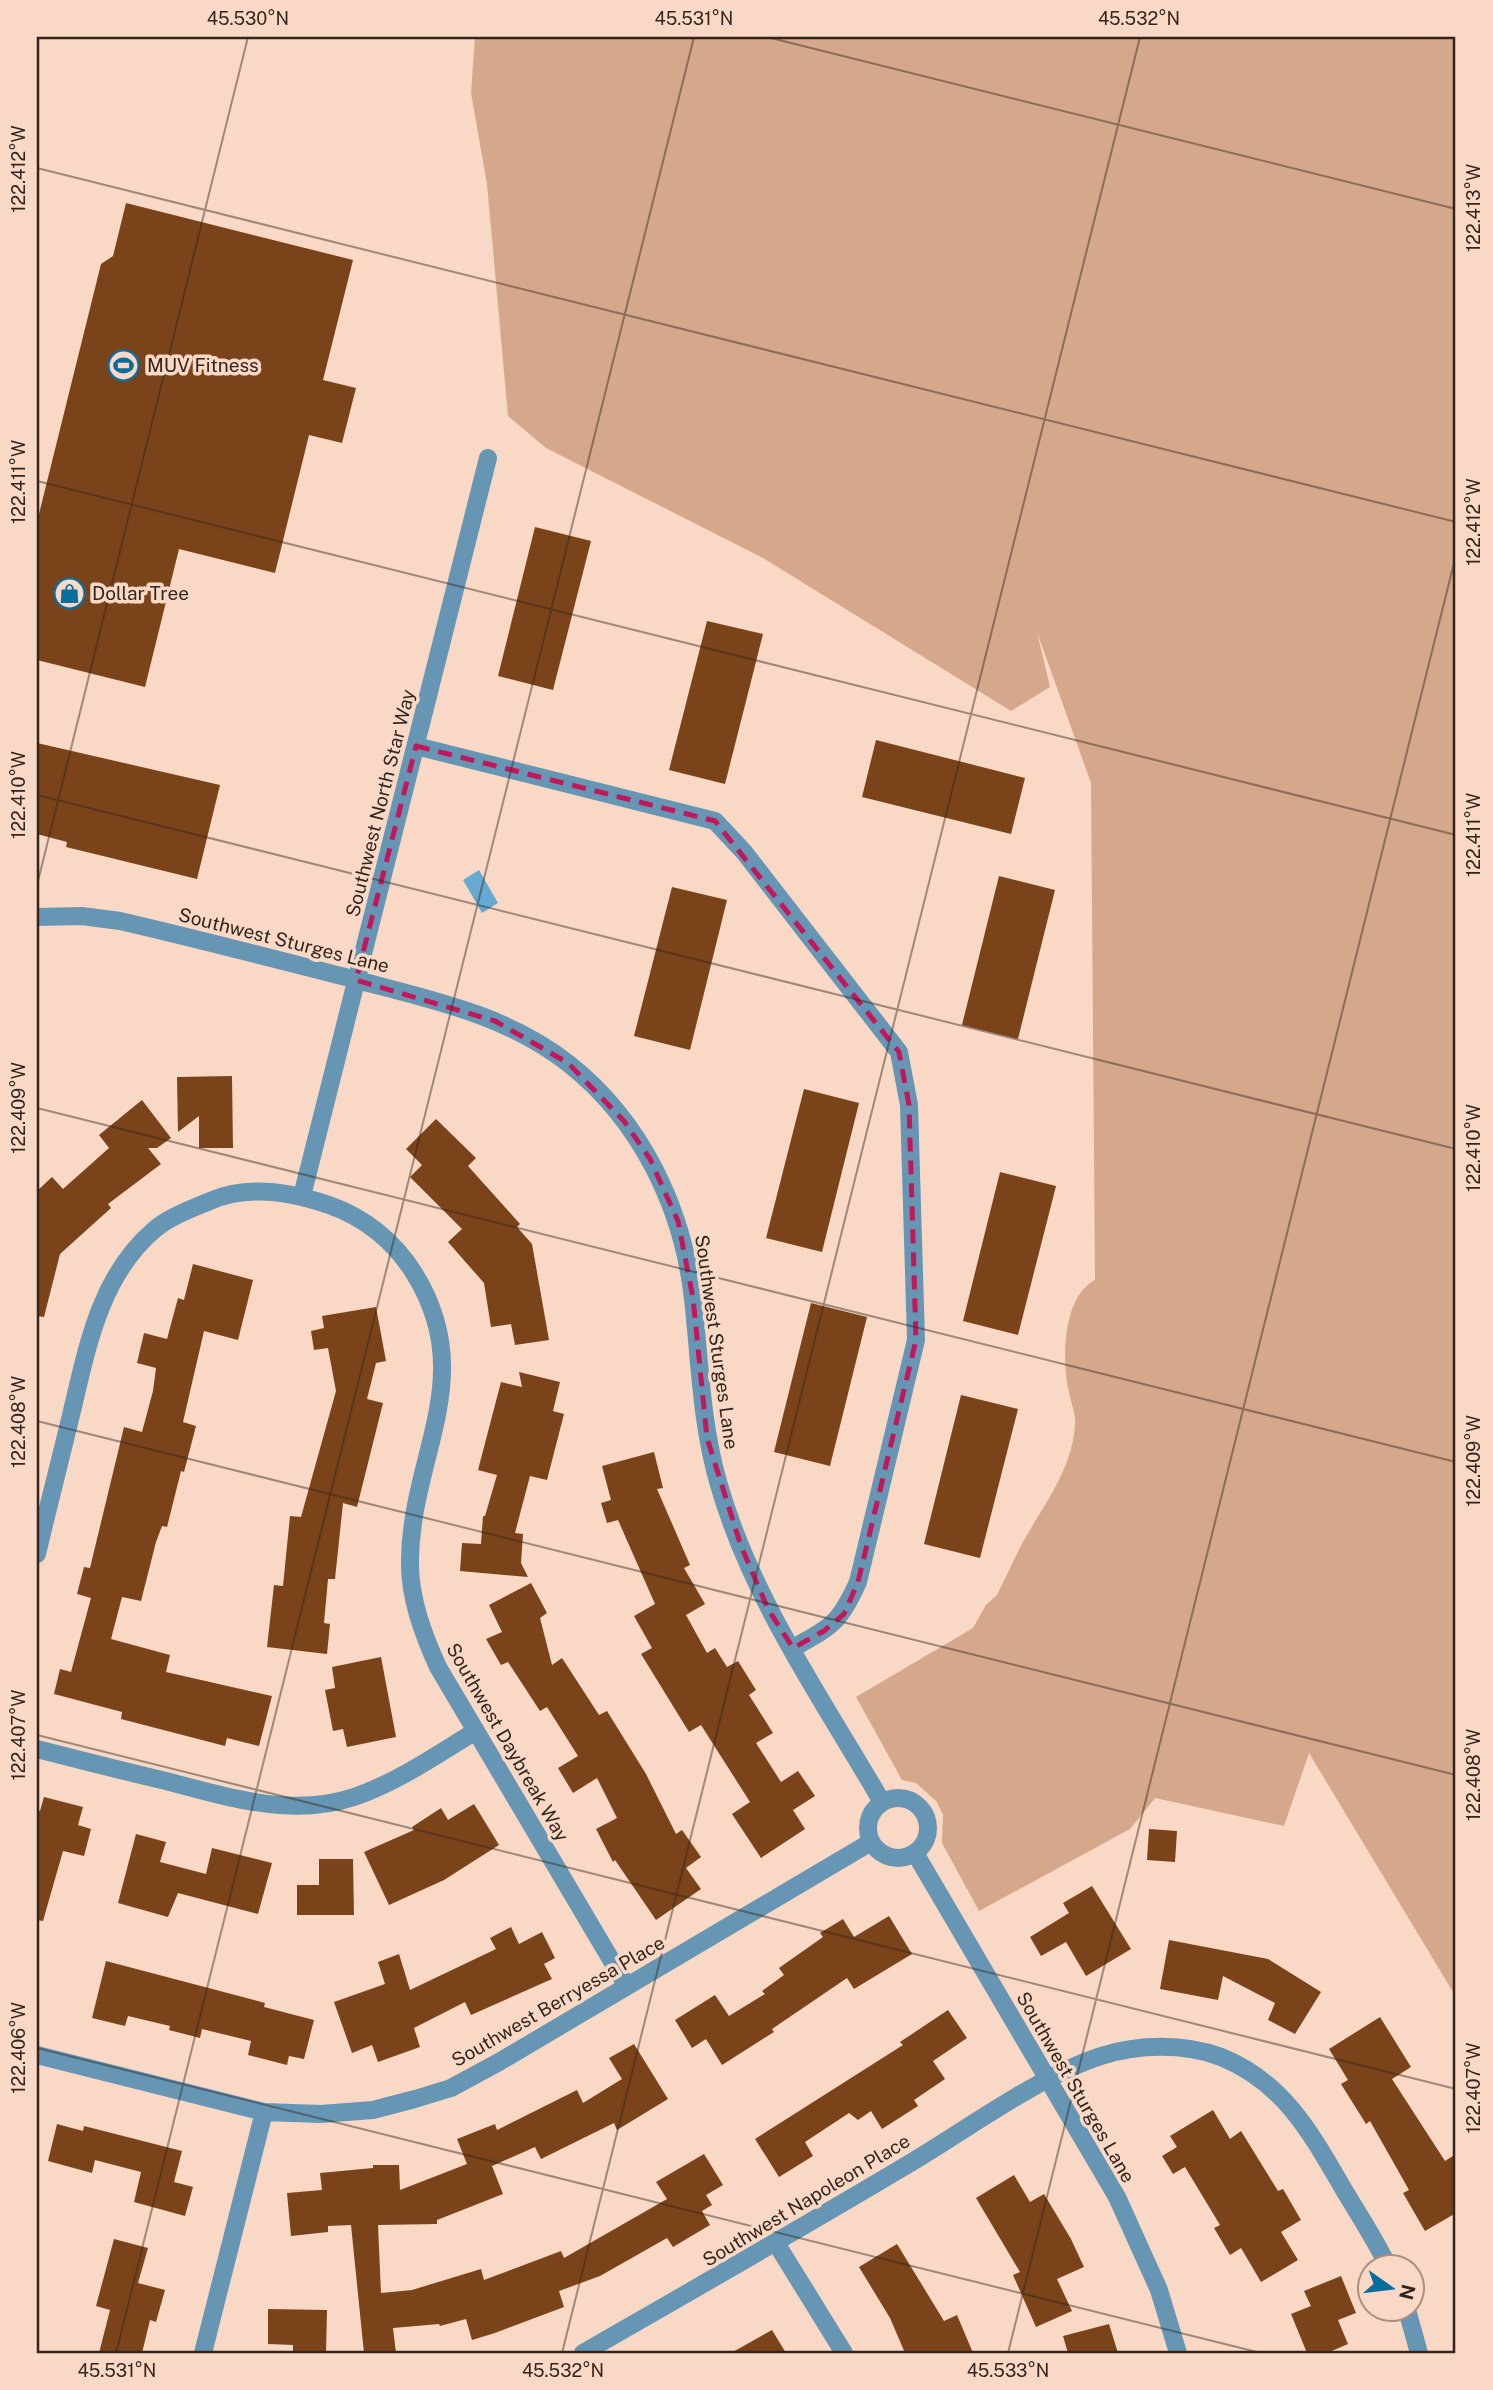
<svg xmlns="http://www.w3.org/2000/svg" width="1493" height="2390" font-family="'Public Sans',sans-serif">
<style>
.green{fill:#d5a88b}
.water{fill:#66aad4}
.building{fill:#7a431a}
.lines{fill:none;stroke-linecap:round;stroke-linejoin:round}
.minor{stroke:#6696b4;stroke-width:18}
.marked{fill:none;stroke:#c2185b;stroke-width:5;stroke-dasharray:14 9;stroke-linejoin:round}
.ticks{fill:none;stroke:#31251e;stroke-width:2;stroke-opacity:0.45}
.labels{text-anchor:middle;stroke-width:7;stroke-linejoin:round;paint-order:stroke}
.poi-label{font-size:19px;fill:#31251e;stroke:#f9d9c5;text-anchor:start}
.street-label{font-size:19px;fill:#31251e;stroke:#f9d9c5}
.neatline{fill:none;stroke:#31251e;stroke-width:2.5}
.ticks-label{font-size:18px;text-anchor:middle;fill:#31251e}
</style>
<rect width="100%" height="100%" fill="#f9d9c5"/>
<!-- green -->
<path class="green" d="M475 37H1456V1997L1309 1753 1284 1826 1155 1798 1130 1829 979 1911 942 1843 943 1815 937 1802 916 1783 902 1780 856 1697 973 1628 986 1605 997 1595C1006 1577 1014 1559 1023 1542 1044 1504 1072 1470 1075 1425 1076 1413 1070 1400 1068 1388 1062 1358 1063 1296 1095 1280L1091 783 1037 632 1050 687 1011 711 763 558 546 448 508 416 487 184 471 93Z"/>
<!-- water -->
<path class="water" d="M479 870 498 903 482 913 463 880Z"/>
<!-- building -->
<path class="building" d="M126 203 353 260 323 380 356 388 342 443 309 435 275 573 179 549 145 687 37 660V522L101 264 113 256Z
M535 527 591 541 553 690 498 676Z
M707 621 763 634 725 784 669 770Z
M876 740 1025 778 1011 834 862 797Z
M37 743 220 785 197 879 66 847 67 842 37 834Z
M999 876 1055 890 1018 1039 962 1025Z
M672 887 727 900 690 1050 634 1036Z
M232 1076 233 1148H199V1116L178 1132 177 1077Z
M804 1089 859 1103 822 1252 766 1238Z
M142 1100 171 1138 157 1148H148L161 1164 108 1204 111 1208 60 1254 44 1317 37 1316V1191L52 1177 63 1189 109 1148 99 1135Z
M436 1119 476 1158 468 1166 520 1224 517 1227 532 1244 549 1340 515 1345 511 1324 491 1327 484 1283 448 1242 462 1229 410 1177 422 1165 406 1149Z
M1000 1172 1056 1186 1018 1335 963 1321Z
M193 1264 253 1280 238 1340 204 1331 183 1422 196 1426 184 1472 181 1471 167 1527 162 1526 156 1542 141 1601 122 1597 111 1639 170 1655 166 1672 272 1696 259 1746 227 1738 225 1746 121 1719 122 1712 54 1694 60 1669 71 1672 91 1598 77 1594 84 1567 90 1568 124 1427 142 1432 153 1391 156 1368 137 1363 144 1333 167 1339 178 1298 184 1300Z
M811 1303 867 1317 830 1466 774 1452Z
M376 1307 386 1361 376 1363 367 1399 383 1403 357 1507 343 1503 335 1579H328L324 1623 330 1624 327 1654 267 1647 274 1585 283 1586 290 1516 301 1517 336 1391 328 1348 314 1350 311 1331 324 1328 322 1316Z
M519 1372 560 1382 553 1411 564 1414 547 1480 530 1476 515 1533 523 1534 521 1563 528 1577 460 1571 462 1543 481 1544 483 1516H485L497 1475 478 1470 501 1382 522 1387Z
M961 1395 1018 1409 980 1558 924 1544Z
M654 1452 663 1488 657 1489 690 1565 684 1568 705 1604 686 1615 707 1653 715 1648 727 1667 738 1661 756 1690 749 1695 773 1733 756 1743 781 1782 798 1771 815 1796 793 1810 805 1829 761 1858 732 1814 750 1802 701 1725 689 1732 641 1654 652 1648 634 1616 655 1604 618 1520 607 1523 601 1503 611 1500 602 1466Z
M531 1583 547 1613 540 1618 552 1665 562 1658 599 1715 607 1711 646 1774 676 1834 682 1830 701 1857 686 1868 701 1889 656 1920 615 1860 613 1862 596 1829 617 1818 597 1778 573 1793 558 1768 578 1756 547 1707 540 1711 508 1662 501 1665 486 1639 502 1632 489 1605Z
M381 1657 396 1737 347 1747 343 1729 333 1731 325 1690 335 1688 332 1667Z
M44 1797 83 1807 78 1825 91 1829 84 1856 63 1851 43 1921 37 1920V1810L40 1811Z
M474 1804 499 1845 444 1880 389 1905 364 1852 414 1830 412 1827 441 1808 448 1820Z
M1149 1829 1177 1831 1175 1862 1147 1860Z
M136 1834 166 1842 160 1862 206 1874 212 1848 272 1863 258 1914 178 1893 168 1917 118 1903Z
M319 1859H353L354 1915H297V1885H319Z
M1092 1886 1131 1949 1086 1976 1066 1942 1041 1956 1030 1937 1069 1913 1063 1903Z
M889 1916 912 1954 854 1989 847 1978 772 2029 774 2032 722 2065 706 2039 692 2048 675 2020 715 1995 729 2016 765 1994 762 1991 784 1975 779 1968 823 1937 820 1933 843 1919 854 1937Z
M511 1927 519 1944 542 1932 555 1958 544 1964 552 1979 471 2015 465 2002 414 2028 420 2047 378 2062 372 2045 352 2053 334 2002 385 1984 378 1962 399 1954 410 1990 496 1949 490 1938Z
M1169 1940 1268 1959 1321 1992 1295 2034 1268 2020 1275 2003 1223 1976 1218 2000 1160 1989Z
M106 1961 265 2003 264 2007 314 2020 304 2059 289 2056 287 2065 248 2055 251 2041 202 2029 200 2038 169 2030 170 2026 128 2016 125 2026 92 2018Z
M948 2010 967 2038 933 2061 945 2079 914 2100 918 2106 882 2129 871 2111 858 2120 849 2113 805 2142 813 2156 779 2177 755 2139 903 2045 900 2042Z
M1380 2017 1411 2067 1392 2079 1445 2161 1456 2154V2213L1425 2231 1403 2193 1409 2190 1370 2121 1366 2124 1341 2084 1348 2080 1329 2049Z
M634 2044 668 2099 617 2130 614 2123 541 2159 535 2147 492 2166 503 2194 437 2220V2224L378 2225 381 2293 412 2290 481 2269 484 2280 561 2251 564 2258 667 2199 656 2182 704 2154 723 2185 706 2195 712 2205 702 2211 710 2225 673 2247 667 2238 600 2276 559 2291 564 2307 495 2333 472 2340 466 2319 440 2326 439 2324 393 2328 396 2353H364L351 2225 328 2226V2232L291 2236 287 2193 322 2190 320 2173 373 2168V2165H399L400 2190 467 2164 457 2139 495 2124 497 2130 577 2090 583 2103 622 2079 609 2058Z
M1213 2110 1230 2139 1241 2131 1278 2191 1283 2189 1301 2220 1281 2232 1298 2260 1261 2282 1241 2248 1230 2255 1214 2228 1220 2225 1185 2167 1173 2174 1162 2156 1177 2147 1170 2136Z
M57 2124 83 2131 84 2126 182 2151 174 2182 193 2187 185 2216 134 2202 141 2172 95 2160 92 2173 48 2161Z
M1014 2175 1030 2202 1044 2194 1071 2239 1084 2267 1057 2279 1072 2311 1036 2327 1013 2275 1020 2272 976 2198Z
M114 2239 148 2248 138 2283 165 2290 156 2322 150 2320 142 2353H99L110 2310 96 2306Z
M897 2244 944 2321 957 2315 973 2353H905L890 2318 859 2267Z
M1341 2276 1356 2313 1338 2320 1348 2344 1327 2353H1307L1291 2314 1311 2306 1304 2291Z
M268 2309 327 2310 326 2353H293V2345L268 2344Z
M1109 2324 1118 2353H1068L1063 2336Z
M772 2330 786 2353H731Z"/>
<g class="lines">
<!-- minor -->
<path class="minor" d="M416 746 715 821 744 852 899 1052 909 1105 916 1340 858 1582C839 1624 832 1626 793 1648
M37 917 82 916 120 921C198 939 275 959 353 979 428 999 506 1014 569 1064 641 1121 683 1208 693 1299 700 1362 701 1424 719 1485 752 1600 823 1700 882 1802
M302 1196 488 458
M37 1554C48 1507 60 1461 71 1415 87 1349 99 1277 154 1230 169 1217 191 1209 210 1201 248 1184 291 1192 329 1205 364 1217 394 1241 414 1273 479 1377 411 1455 410 1560 409 1597 423 1634 438 1667L626 1985
M37 1749C80 1760 123 1771 166 1781 228 1797 291 1818 354 1797 398 1782 436 1755 476 1731
M868 1828a30 30 0 1 1 60 0a30 30 0 1 1-60 0Z
M915 1853 1117 2197 1159 2290 1178 2353
M37 2055 264 2112 321 2114 373 2110 415 2099 451 2088 499 2062 871 1842
M776 2243 844 2353
M1407 2310 1419 2353
M203 2353 264 2112
M583 2353C693 2290 803 2227 912 2162 969 2128 1039 2076 1101 2056 1138 2044 1185 2043 1221 2057 1284 2082 1312 2135 1344 2190 1359 2215 1376 2241 1389 2268"/>
</g>
<!-- marked area -->
<path class="marked" d="M416 746 715 821 899 1052 909 1105 916 1340 858 1582 844 1614 824 1631 793 1648 768 1609 741 1546 707 1438 693 1298 678 1221 650 1159 624 1121 568 1063 495 1021 356 980Z"/>
<!-- ticks -->
<path class="ticks" d="M767 37 1456 209M37 168 1456 522M37 481 1456 835M37 795 1456 1149M37 885 248 37M37 1108 1456 1462M37 1421 1456 1775M37 1735 1456 2089M37 2048 1261 2353M116 2353 694 37M562 2353 1140 37M1008 2353 1456 555M1454 2353 1456 2343"/>
<!-- icons -->
<defs>
<symbol id="stadium-ring" viewBox="-11 -11 22 22"><circle r="9.5" fill="#f9d9c5" stroke="#0b6d9b" stroke-width="1.5"/><path d="M0-5a6.5 5 0 1 0 0 10a6.5 5 0 1 0 0-10ZM-3.5-1.8h7v3.6h-7Z" fill="#0b6d9b"/></symbol>
<symbol id="shop-ring" viewBox="-11 -11 22 22"><circle r="9.5" fill="#f9d9c5" stroke="#0b6d9b" stroke-width="1.5"/><path d="M-5-2.5h2.3a2.7 3.5 0 0 1 5.4 0H5L5.5 6h-11ZM-1.5-2.5h3a1.5 2.3 0 0 0-3 0Z" fill="#0b6d9b"/></symbol>
</defs>
<g fill-rule="evenodd">
<use href="#stadium-ring" x="106" y="348" width="35" height="35"/>
<use href="#shop-ring" x="52" y="576" width="35" height="35"/>
</g>
<g class="labels">
<!-- poi labels -->
<g class="poi-label">
<text x="147" y="372">MUV Fitness</text>
<text x="92" y="600">Dollar Tree</text>
</g>
<!-- street labels -->
<g class="street-label">
<text transform="translate(380 803) rotate(-76)" y="7">Southwest North Star Way</text>
<text transform="translate(284 940) rotate(14)" y="7">Southwest Sturges Lane</text>
<text transform="translate(717 1342) rotate(82)" y="7">Southwest Sturges Lane</text>
<text transform="translate(508 1742) rotate(60)" y="7">Southwest Daybreak Way</text>
<text transform="translate(558 2001) rotate(-30)" y="7">Southwest Berryessa Place</text>
<text transform="translate(1076 2087) rotate(60)" y="7">Southwest Sturges Lane</text>
<text transform="translate(806 2200) rotate(-31)" y="7">Southwest Napoleon Place</text>
</g>
</g>
<!-- border -->
<rect width="1493" height="2390" fill="none" stroke="#f9d9c5" stroke-width="77"/>
<!-- north arrow -->
<g transform="translate(1391 2288) rotate(104)"><circle r="33" fill="#f9d9c5" stroke="#a99182" stroke-width="2"/>
<path d="M0-5L12 26L0 18L-12 26Z" fill="#0b6d9b"/>
<text y="-10" font-size="19" font-weight="bold" text-anchor="middle" fill="#31251e">N</text>
</g>
<rect x="38" y="38" width="1416" height="2314" class="neatline"/>
<g class="ticks-label">
<text x="248" y="25">45.530°N</text>
<text x="694" y="25">45.531°N</text>
<text x="1139" y="25">45.532°N</text>
<text transform="translate(19 169) rotate(-90)" y="6">122.412°W</text>
<text transform="translate(1474 208) rotate(-90)" y="6">122.413°W</text>
<text transform="translate(19 482) rotate(-90)" y="6">122.411°W</text>
<text transform="translate(1474 522) rotate(-90)" y="6">122.412°W</text>
<text transform="translate(19 795) rotate(-90)" y="6">122.410°W</text>
<text transform="translate(1474 835) rotate(-90)" y="6">122.411°W</text>
<text transform="translate(19 1108) rotate(-90)" y="6">122.409°W</text>
<text transform="translate(1474 1148) rotate(-90)" y="6">122.410°W</text>
<text transform="translate(19 1422) rotate(-90)" y="6">122.408°W</text>
<text transform="translate(1474 1461) rotate(-90)" y="6">122.409°W</text>
<text transform="translate(19 1735) rotate(-90)" y="6">122.407°W</text>
<text transform="translate(1474 1775) rotate(-90)" y="6">122.408°W</text>
<text transform="translate(19 2048) rotate(-90)" y="6">122.406°W</text>
<text transform="translate(1474 2088) rotate(-90)" y="6">122.407°W</text>
<text x="117" y="2377">45.531°N</text>
<text x="563" y="2377">45.532°N</text>
<text x="1008" y="2377">45.533°N</text>
</g>
</svg>
